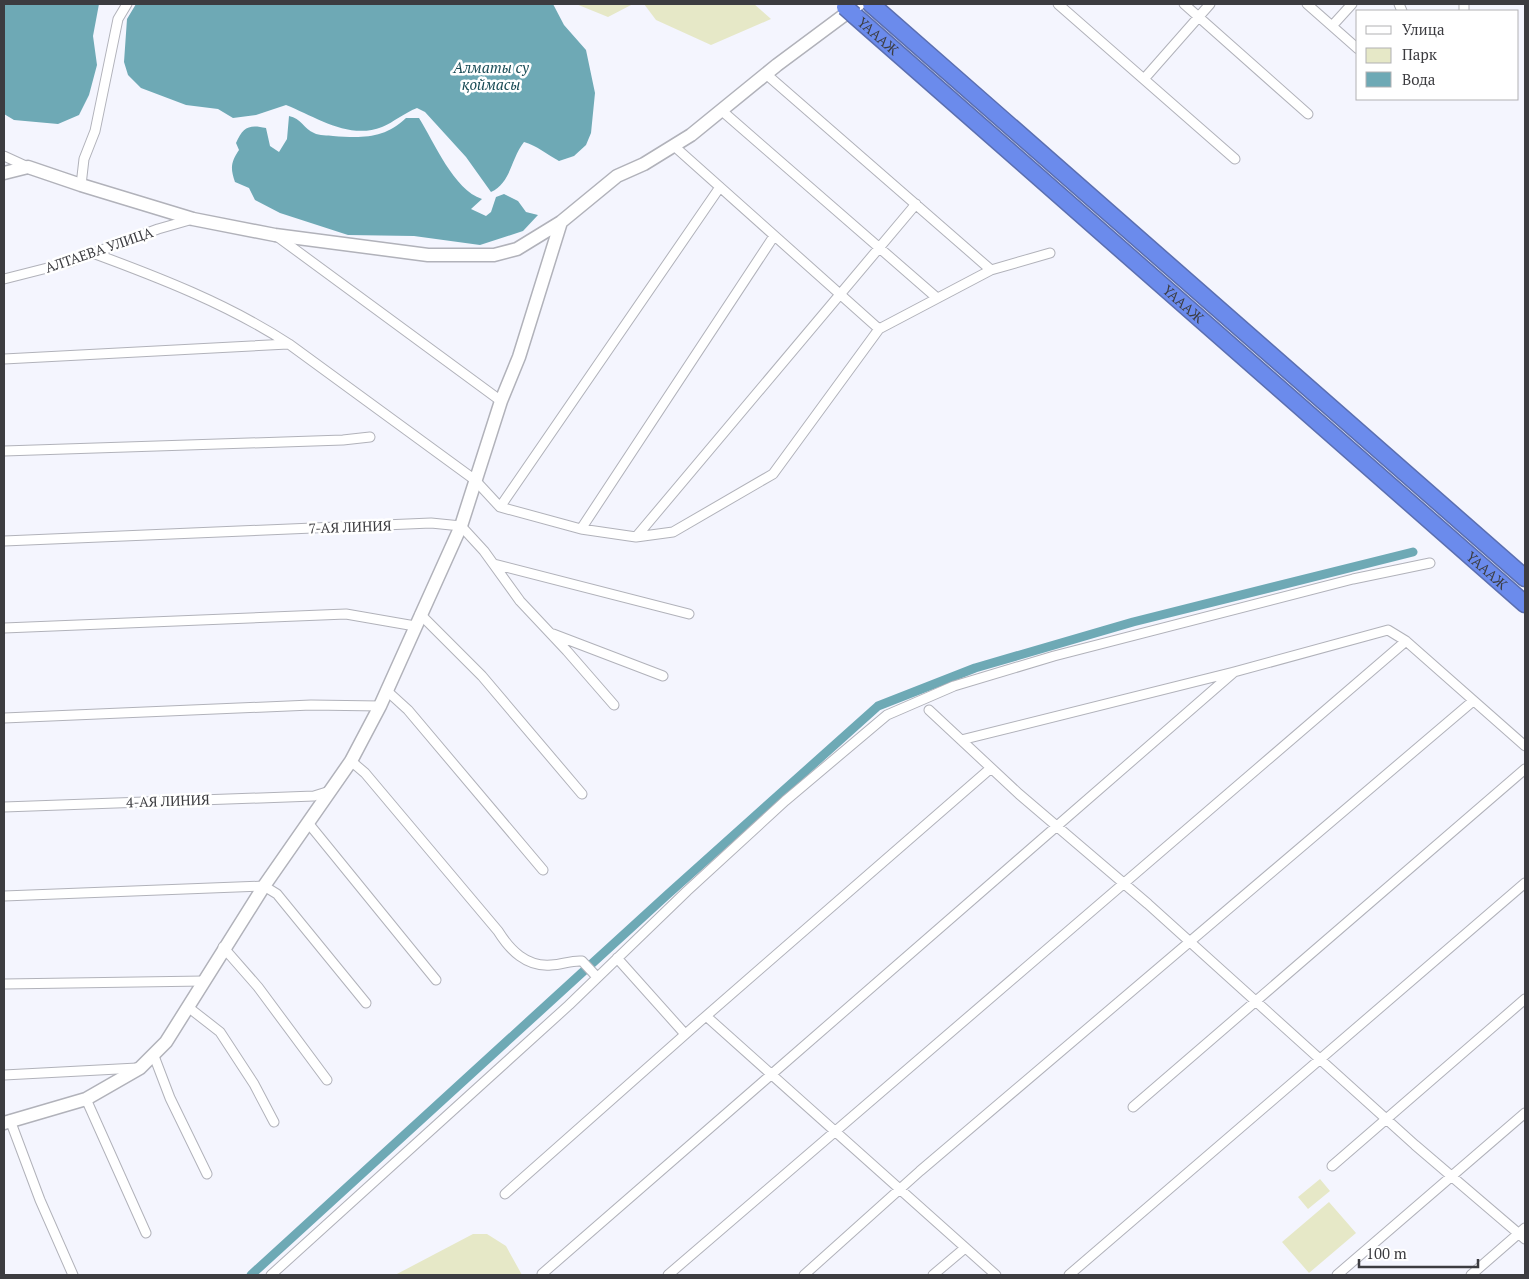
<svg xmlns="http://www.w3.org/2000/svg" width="1529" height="1279" font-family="'PT Serif',serif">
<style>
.green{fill:#e6e8c7}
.water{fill:#6ea9b5}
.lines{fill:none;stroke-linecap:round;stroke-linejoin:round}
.canal{stroke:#6ea9b5;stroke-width:9}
.street-casing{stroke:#b1b2ba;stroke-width:11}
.secondary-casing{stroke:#b1b2ba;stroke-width:15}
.highway-casing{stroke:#5b6fb0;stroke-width:19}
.street{stroke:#fff;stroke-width:9}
.secondary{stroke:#fff;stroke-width:12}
.highway{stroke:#6b8bec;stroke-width:16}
.highway-bridge-casing{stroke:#5b6fb0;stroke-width:19;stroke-linecap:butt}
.highway-bridge{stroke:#6b8bec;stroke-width:16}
.labels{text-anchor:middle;stroke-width:5;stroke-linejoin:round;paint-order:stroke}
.street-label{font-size:14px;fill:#3c3c40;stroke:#fff}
.water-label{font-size:15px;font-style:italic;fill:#194c56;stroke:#fff}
</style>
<rect width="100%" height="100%" fill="#f4f5fe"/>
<!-- green -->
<path class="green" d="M576 4H633L608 17Z
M644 4H754L771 19 711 45 656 20Z
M1320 1179 1330 1191 1308 1209 1298 1197Z
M1329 1202 1356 1233 1309 1273 1282 1242Z
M473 1234H487L506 1246 522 1275H395Z"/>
<!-- water -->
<path class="water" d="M4 4H99L93 36 97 65 89 95 79 115 58 124 14 120 4 114Z
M136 4H553L564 25 586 50 595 93 591 133 586 145 574 156 559 161C548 155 536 145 524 142 511 158 511 183 491 192L466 157 425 112 417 108C404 113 394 122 382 127 349 140 316 117 286 105L256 115 233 118 218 109 186 105 141 88 128 75 124 62 127 19Z
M289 116C301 118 304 129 314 133 319 136 328 135 333 136 362 138 384 139 406 118H419C434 142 454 190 482 199L471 209 486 216 491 212 496 197 504 194 518 201 526 212 538 215 523 231 480 245 414 236 348 235 280 213 255 200 249 188 235 182C230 168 231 162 239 150L236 143C243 127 249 124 266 128L270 146 279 152 287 139Z"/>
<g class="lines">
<!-- canal -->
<path class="canal" d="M251 1275 667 895 878 706 975 668 1133 622 1413 552"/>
<defs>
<path id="street" d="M1058 4 1235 159
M1184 4 1308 114
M1307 4 1358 49
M1399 4 1402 11
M1464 4V11
M1332 26 1352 4
M766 74 991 270
M1144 79 1210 4
M721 110 937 298
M674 146 879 329
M4 156 28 167
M81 185 84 159 95 131 118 19 127 4
M278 237 501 401
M90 252C158 277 228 304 289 344L475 480 500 507 581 529 636 537 673 532 773 474 879 329 991 270 1050 253
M4 279 67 263 158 229 193 219
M4 359 288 344
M4 451 343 440 370 437
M500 507 720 187
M581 529 774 236
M636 537 916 204
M4 541 431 523 461 526 484 551 520 601 567 651 614 705
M494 564 689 614
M420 614 482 676 582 794
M4 628 346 614 415 626
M553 634 663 676
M386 690 408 710 543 870
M929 710 1019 794 1148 904 1415 1145 1525 1239
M4 718 311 705 380 706
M961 740 1234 672 1388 630 1406 641 1525 746
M351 761 365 773 498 931C510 950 526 967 551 965 562 965 571 960 582 961L597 977
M4 807 314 796 330 791
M309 824 436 980
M4 896 264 886 277 894 366 1003
M223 947 258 987 327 1080
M617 958 685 1034
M4 984 204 981
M188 1007 220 1032 254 1084 274 1122
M706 1016 996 1275
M154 1056 170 1098 207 1174
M4 1075 137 1068
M86 1099 146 1233
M1133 1107 1525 769
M10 1120 40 1200 73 1275
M1332 1166 1525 999
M505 1194 706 1016 991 768
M542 1274 1234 672
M271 1275 569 1005 687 891 785 801 887 715 954 686 1054 656 1353 579 1430 563
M668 1275 1406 641
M804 1275 920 1171 1473 701
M933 1275 965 1248
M1069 1275 1525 883
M1337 1275 1525 1113
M1471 1275 1525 1228"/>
<path id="secondary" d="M4 173 28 167 81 185 193 219 275 235 428 255H494L517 249 561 222 617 176 644 164 691 135 777 65 859 4
M4 1123 86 1099 140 1068 166 1042 264 886 351 761 380 706 461 526 501 401 519 357 561 222"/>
<g id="highway">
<path d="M871 4 1525 578"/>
<path id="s1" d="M854 15 1525 604"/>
</g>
</defs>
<!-- street casing -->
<use href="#street" class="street-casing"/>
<!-- secondary casing -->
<use href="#secondary" class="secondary-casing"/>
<!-- highway casing -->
<use href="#highway" class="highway-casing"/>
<!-- street -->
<use href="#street" class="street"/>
<!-- secondary -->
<use href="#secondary" class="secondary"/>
<!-- highway -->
<use href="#highway" class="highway"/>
<defs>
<path id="highway-bridge" d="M845 7 854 15"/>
</defs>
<!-- highway-bridge casing -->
<use href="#highway-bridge" class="highway-bridge-casing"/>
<!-- highway-bridge -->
<use href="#highway-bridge" class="highway-bridge"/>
</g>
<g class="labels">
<!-- street labels -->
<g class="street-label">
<text dy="5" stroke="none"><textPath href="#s1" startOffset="32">ҮАААЖ</textPath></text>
<text transform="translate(99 250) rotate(-19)" y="5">АЛТАЕВА УЛИЦА</text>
<text dy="5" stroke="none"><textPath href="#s1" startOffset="438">ҮАААЖ</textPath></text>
<text transform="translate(350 527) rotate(-2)" y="5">7-АЯ ЛИНИЯ</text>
<text dy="5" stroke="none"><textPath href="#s1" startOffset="842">ҮАААЖ</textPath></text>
<text transform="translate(168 801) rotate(-2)" y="5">4-АЯ ЛИНИЯ</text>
</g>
<!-- water labels -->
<g class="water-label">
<text x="491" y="73">Алматы су<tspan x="491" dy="17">қоймасы</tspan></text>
</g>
</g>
<!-- border -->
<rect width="1529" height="1279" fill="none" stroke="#3c3c40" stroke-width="10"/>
<!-- legend -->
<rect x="1356" y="10" width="162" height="90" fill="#ffffff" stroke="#b1b1b3"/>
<rect x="1366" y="26" width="25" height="8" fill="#ffffff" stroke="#b1b1b3"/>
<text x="1402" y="35" font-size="15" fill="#3c3c40">Улица</text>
<rect x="1366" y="48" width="25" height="15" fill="#e6e8c7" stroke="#b1b1b3"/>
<text x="1402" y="60" font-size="15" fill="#3c3c40">Парк</text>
<rect x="1366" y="72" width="25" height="15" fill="#6ea9b5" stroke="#b1b1b3"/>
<text x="1402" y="85" font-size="15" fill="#3c3c40">Вода</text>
<!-- scale -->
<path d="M1359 1259v8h119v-8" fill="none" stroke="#3c3c40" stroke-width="2.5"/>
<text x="1366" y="1259" font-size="15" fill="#3c3c40" stroke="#ffffff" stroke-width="4" paint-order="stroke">100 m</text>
</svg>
